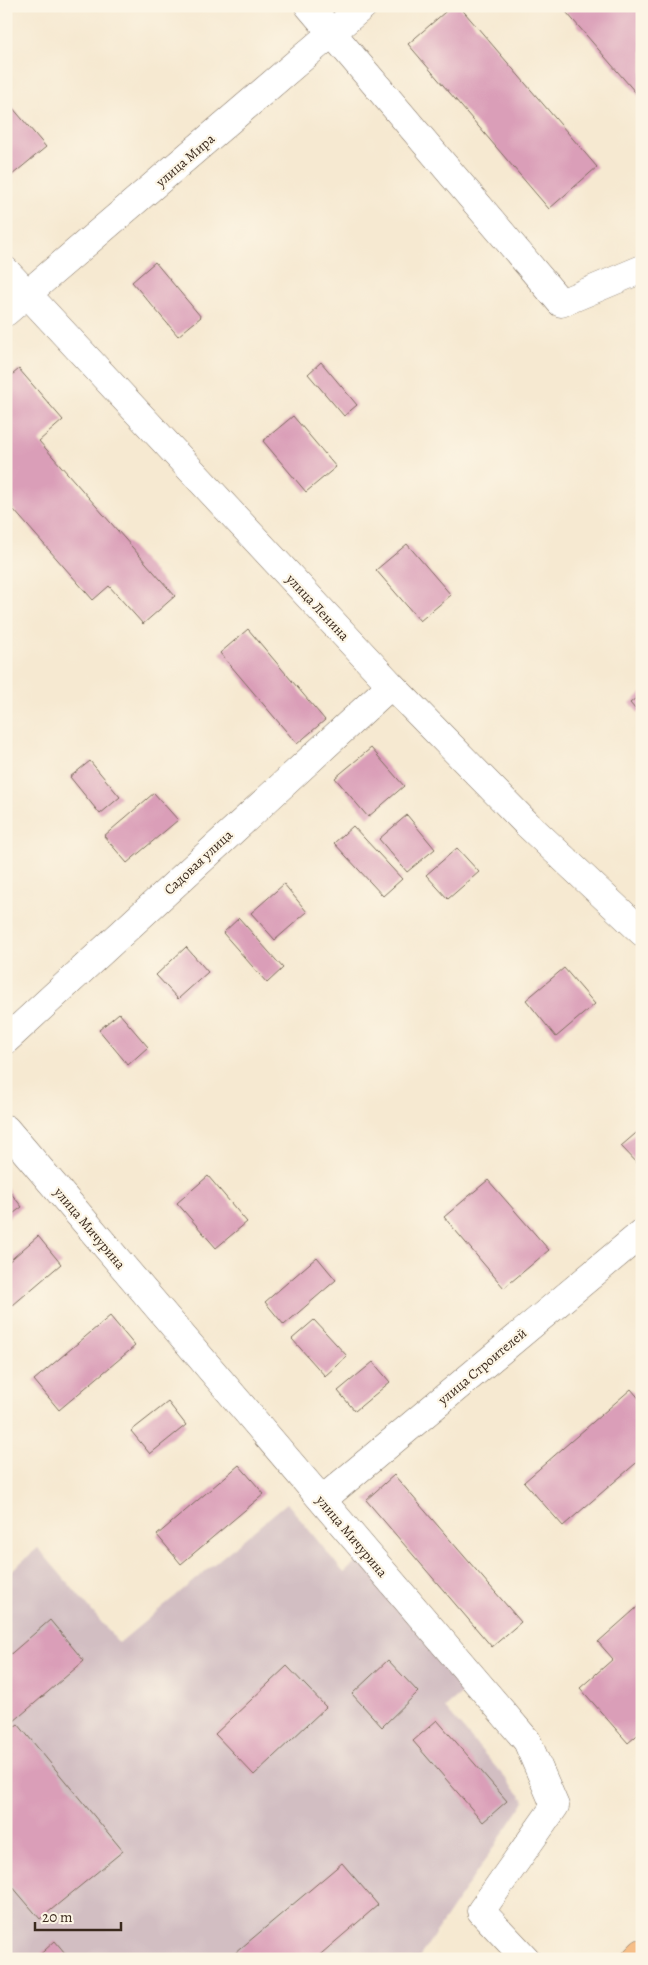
<svg xmlns="http://www.w3.org/2000/svg" width="648" height="1965" font-family="Alegreya,serif">
<style>
.industrial{fill:#d2bec2}
.building{fill:#da9eb8}
.lines{fill:none;stroke-linecap:round;stroke-linejoin:round}
.minor-casing{stroke:#7c6d5d;stroke-width:29}
.major-casing{stroke:#7c6d5d;stroke-width:29}
.minor{stroke:#fff;stroke-width:28}
.major{stroke:#f6be87;stroke-width:28}
.labels{text-anchor:middle;stroke-width:4.5;stroke-linejoin:round;paint-order:stroke}
.street-label{font-size:14px;fill:#3b2a1e;stroke:#fcf5e5}
</style>
<rect width="100%" height="100%" fill="#fcf5e5"/>
<filter id="ink" filterUnits="userSpaceOnUse"><feTurbulence type="fractalNoise" baseFrequency=".02" numOctaves="2"/><feDisplacementMap in="SourceGraphic" scale="10" xChannelSelector="R" yChannelSelector="G"/><feConvolveMatrix kernelMatrix="1 2 1 2 8 2 1 2 1" color-interpolation-filters="sRGB"/></filter>
<filter id="wash" filterUnits="userSpaceOnUse"><feTurbulence type="fractalNoise" baseFrequency=".0096" numOctaves="4" result="noise"/><feDisplacementMap in="SourceGraphic" scale="20" xChannelSelector="R" yChannelSelector="G"/><feGaussianBlur stdDeviation="1.12" result="paint"/><feColorMatrix in="noise" values="0 0 0 0 0 0 0 0 0 0 0 0 0 0 0 0 0 1.4 0 .05"/><feComposite in="paint" operator="in"/></filter>
<g filter="url(#wash)">
<rect width="100%" height="100%" fill="#f6e9d1"/>
<!-- industrial -->
<path class="industrial" d="M287 1503 344 1573 362 1557 472 1685 445 1708 525 1801 418 1959H6V1575L38 1548 119 1643Z"/>
<g id="blocks">
<!-- building -->
<path class="building" d="M452 6H459L597 167 549 209 408 44Z
M561 6H642V100Z
M6 100 46 147 12 175 6 169Z
M155 262 201 317 178 336 132 282Z
M321 362 357 405 344 416 308 374Z
M19 369 63 420 39 441 175 596 143 624 109 586 93 600 6 501V380Z
M293 416 336 467 306 492 263 441Z
M407 544 451 595 420 621 376 570Z
M248 629 325 720 297 744 220 653Z
M642 693V717L630 703Z
M371 748 404 786 368 817 335 778Z
M90 761 120 797 100 814 70 777Z
M154 793 178 820 127 863 104 836Z
M407 815 435 849 407 872 379 839Z
M353 826 402 879 383 896 334 843Z
M457 848 479 872 448 899 426 875Z
M284 884 307 912 275 940 251 913Z
M239 918 283 968 267 983 223 933Z
M186 947 208 972 178 999 156 975Z
M564 968 595 1004 556 1037 526 1000Z
M119 1013 148 1047 128 1065 99 1030Z
M642 1128V1168L621 1146Z
M208 1176 247 1222 216 1248 177 1203Z
M488 1180 549 1250 504 1288 444 1217Z
M6 1187 22 1207 6 1219Z
M38 1236 61 1264 6 1311V1264Z
M317 1257 336 1280 284 1325 265 1302Z
M110 1316 135 1346 59 1410 34 1380Z
M314 1320 347 1356 325 1376 292 1339Z
M373 1362 390 1382 355 1411 338 1391Z
M631 1389 642 1402V1458L563 1526 524 1482Z
M168 1402 186 1425 150 1454 131 1431Z
M239 1465 264 1494 181 1564 157 1535Z
M394 1475 521 1622 492 1647 366 1500Z
M642 1603V1731L628 1743 580 1688 613 1659 598 1642Z
M50 1620 84 1661 6 1728V1658Z
M388 1660 418 1692 382 1727 352 1694Z
M287 1666 326 1707 254 1775 215 1734Z
M437 1720 507 1801 483 1822 413 1741Z
M18 1724 123 1851 40 1919 6 1879V1733Z
M342 1863 378 1905 315 1959H228Z
M55 1941 70 1959H35Z"/>
</g>
</g>
<g filter="url(#ink)">
<use href="#blocks" fill-opacity="0" stroke="#7c6d5d" stroke-width="1"/>
<g class="lines">
<defs>
<path id="minor" d="M309 6 561 303 642 269
M6 271 391 685 527 824 642 932
M6 312 363 6
M6 1040 391 685
M6 1129 527 1741 555 1806 481 1911 526 1959
M322 1500 642 1233"/>
<path id="major" d="M636 1959 642 1953"/>
</defs>
<!-- minor casing -->
<use href="#minor" class="minor-casing"/>
<!-- major casing -->
<use href="#major" class="major-casing"/>
<!-- minor -->
<use href="#minor" class="minor"/>
<!-- major -->
<use href="#major" class="major"/>
</g>
</g>
<g class="labels">
<!-- street labels -->
<g class="street-label">
<text transform="translate(185 160) rotate(-41)" y="5">улица Мира</text>
<text transform="translate(318 607) rotate(47)" y="5">улица Ленина</text>
<text transform="translate(198 862) rotate(-43)" y="5">Садовая улица</text>
<text transform="translate(90 1228) rotate(50)" y="5">улица Мичурина</text>
<text transform="translate(482 1366) rotate(-40)" y="5">улица Строителей</text>
<text transform="translate(352 1536) rotate(50)" y="5">улица Мичурина</text>
</g>
</g>
<!-- margin -->
<rect width="648" height="1965" fill="none" stroke="#fcf5e5" stroke-width="25"/>
<!-- scale -->
<path d="M35 1922v8h86v-8" fill="none" stroke="#3b2a1e" stroke-width="2.5"/>
<text x="42" y="1922" font-size="15" fill="#3b2a1e" stroke="#fcf5e5" stroke-width="4" paint-order="stroke">20 m</text>
</svg>
